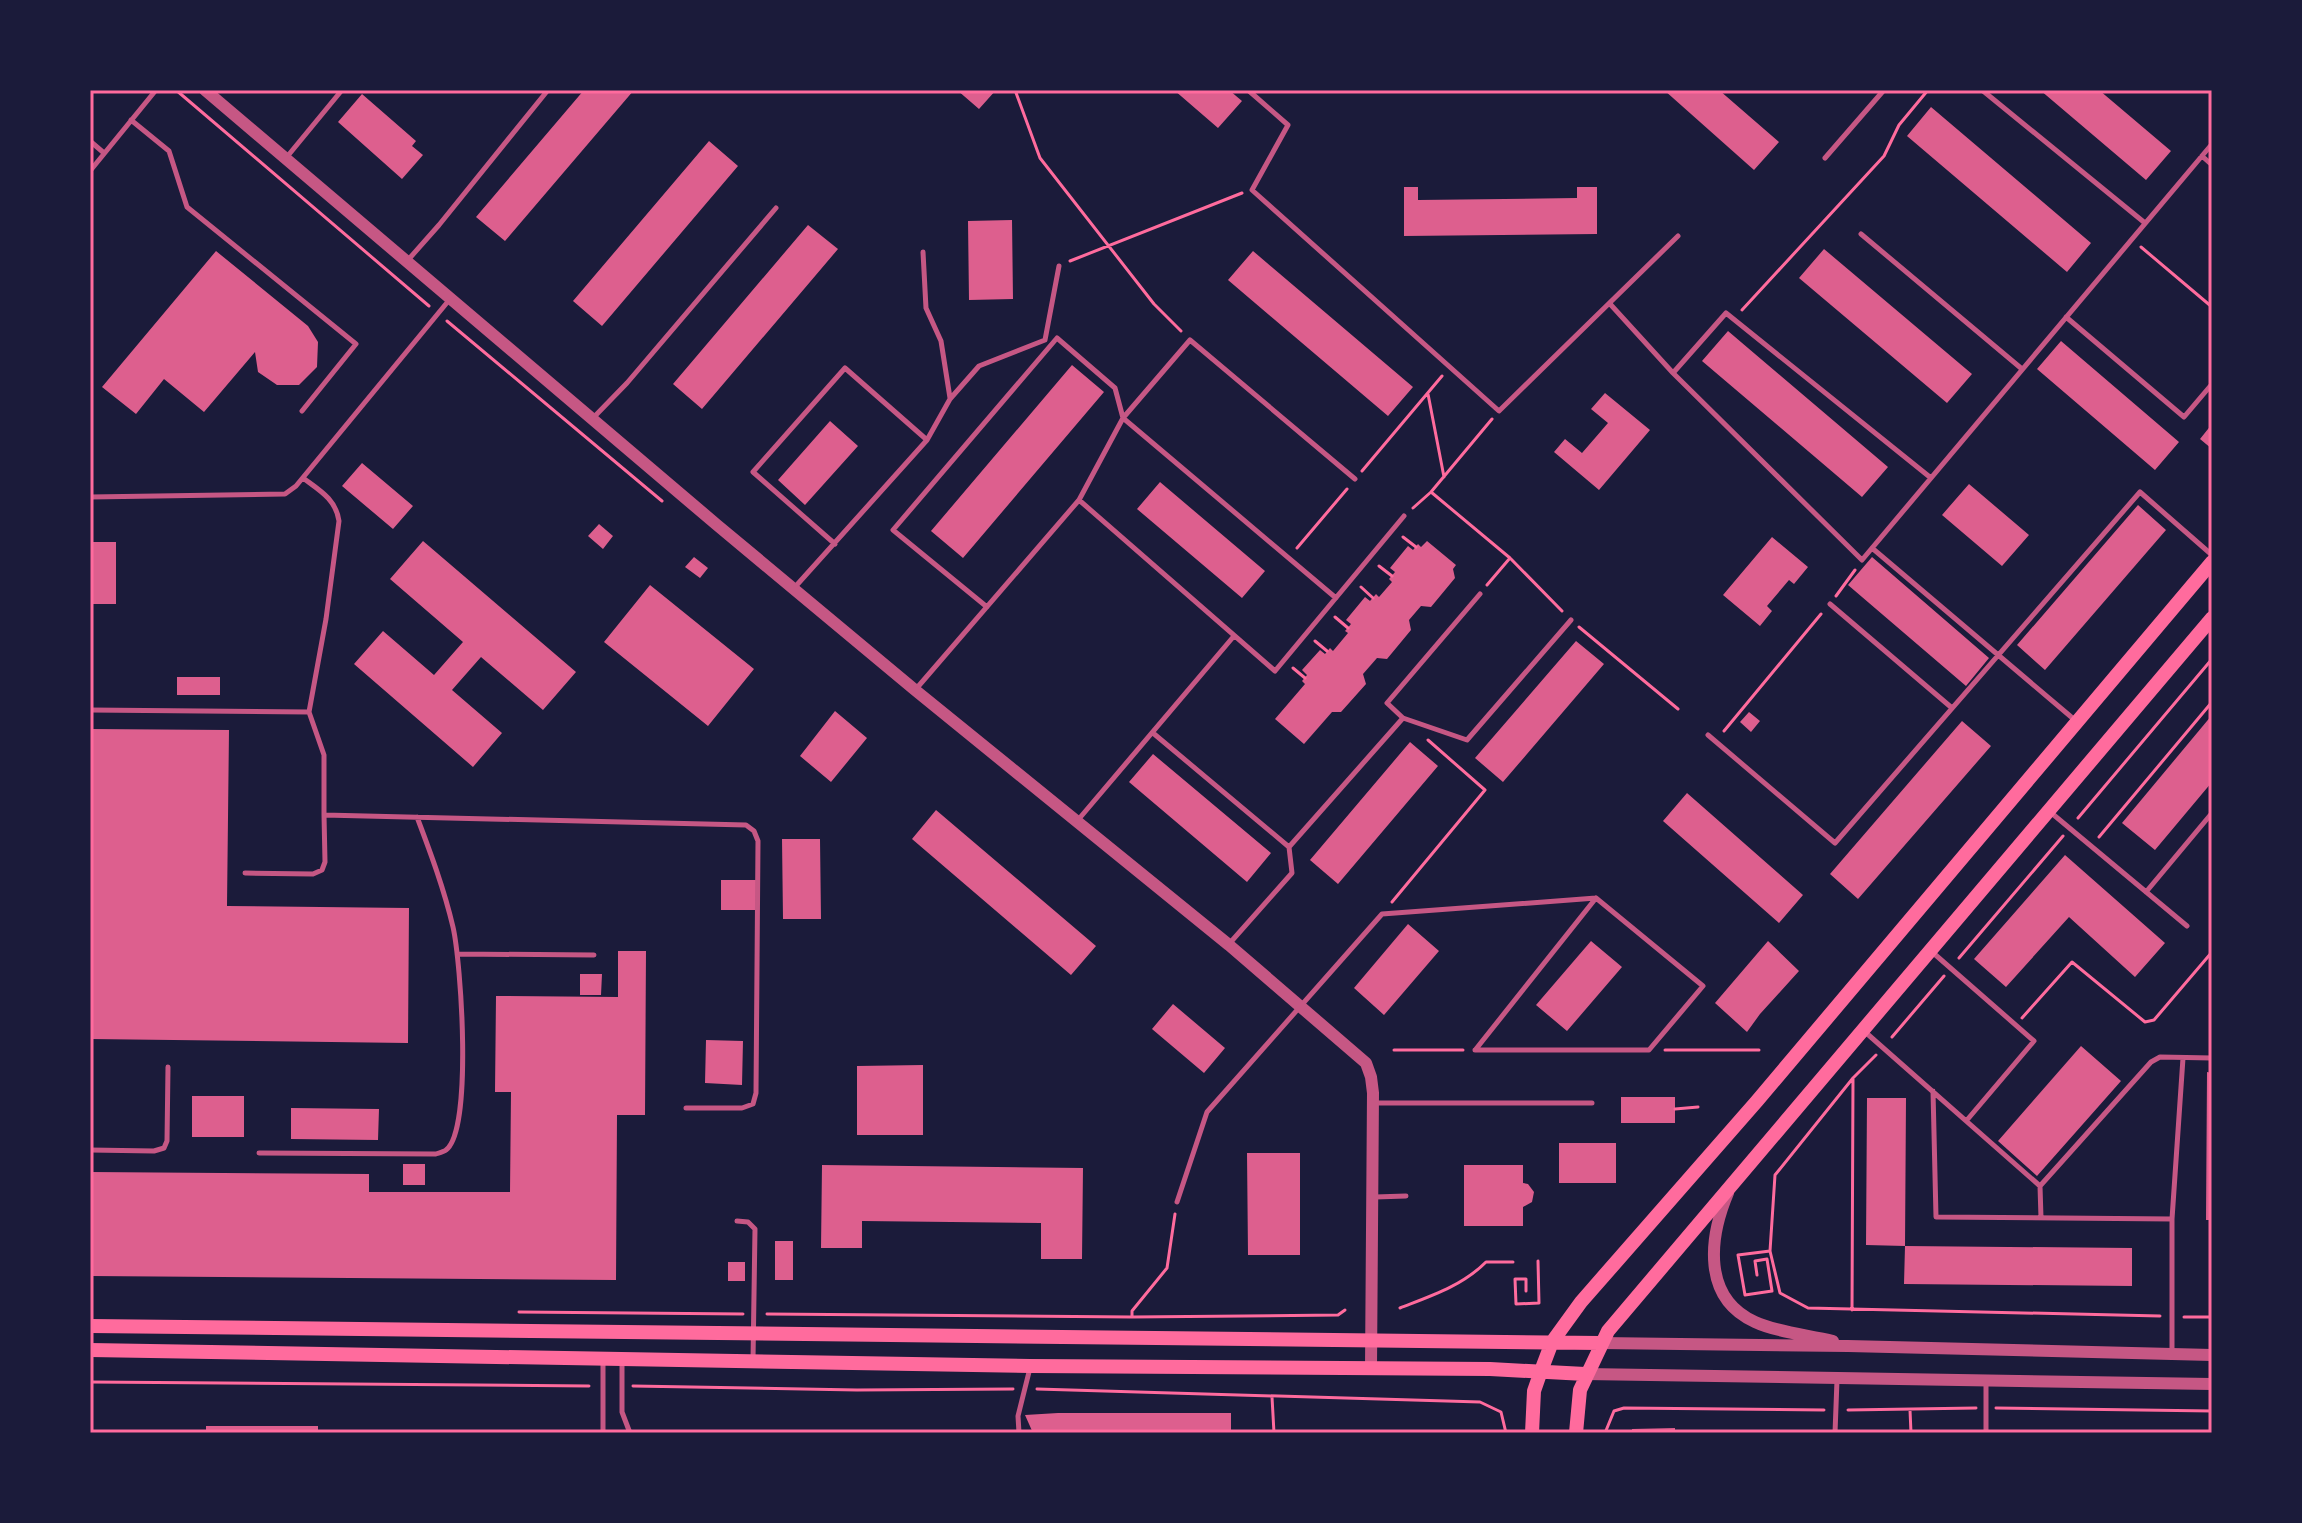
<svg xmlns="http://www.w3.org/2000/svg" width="2302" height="1523" font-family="Arial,sans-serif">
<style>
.building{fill:#dd5f8e}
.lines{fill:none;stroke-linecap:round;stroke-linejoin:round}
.path{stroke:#ff6b9d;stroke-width:3}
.service{stroke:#c65784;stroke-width:5}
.tertiary{stroke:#c65784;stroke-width:12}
.secondary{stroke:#ff6b9d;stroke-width:14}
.neatline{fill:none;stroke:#ff6b9d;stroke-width:3}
</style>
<rect width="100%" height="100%" fill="#1b1b3a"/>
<!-- building -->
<path class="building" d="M584 90H634L505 241 476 217Z
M957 90H996L979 109Z
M1174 90H1229L1242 101 1218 128Z
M1664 90H1719L1779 142 1754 170Z
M2040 90H2099L2171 151 2146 180Z
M362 94 416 141 412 146 423 155 402 179 338 122Z
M1931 107 2091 243 2067 272 1907 136Z
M709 141 738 166 602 326 573 301Z
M1404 187H1418V200L1577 198V187H1597V234L1404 236Z
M1012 220 1013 299 969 300 968 221Z
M808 225 838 249 702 409 673 384Z
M1824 249 1972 374 1947 403 1799 278Z
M216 251 308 326 318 342 317 367 299 385H277L258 372 255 352 204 412 164 379 136 414 102 387Z
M1253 251 1413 387 1388 416 1228 280Z
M1728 331 1888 467 1862 497 1702 361Z
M2061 341 2179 442 2155 470 2037 369Z
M1072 365 1104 392 963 558 931 531Z
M1605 393 1650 430 1599 490 1554 452 1565 439 1582 453 1608 423 1591 409Z
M830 421 858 446 805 505 778 480Z
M2212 424V449L2200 439Z
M362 463 413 506 393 529 342 486Z
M1160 482 1265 571 1242 598 1137 509Z
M1969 484 2029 535 2002 566 1942 515Z
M2138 505 2166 530 2045 670 2017 645Z
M599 524 613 536 603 549 588 536Z
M1772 537 1808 567 1794 584 1789 580 1767 606 1772 611 1760 626 1723 595Z
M423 541 576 672 543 710 481 657 452 690 502 733 473 767 354 664 383 631 434 675 463 642 390 579Z
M1427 541 1456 565 1453 569 1455 578 1431 607 1421 606 1409 620 1411 630 1387 659 1377 658 1363 674 1366 684 1341 712H1332L1304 744 1275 719 1305 684 1302 681 1307 675 1302 670 1320 650 1325 654 1330 648 1333 651 1348 633 1345 631 1351 624 1346 620 1365 597 1370 601 1376 594 1379 597 1392 582 1389 579 1395 572 1390 568 1408 546 1413 550 1418 544 1421 547Z
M90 542H116V604H90Z
M694 557 708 568 700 578 685 567Z
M1872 557 1989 658 1966 686 1848 585Z
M650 585 754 669 708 726 604 642Z
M1576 641 1604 664 1503 782 1475 758Z
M177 677H220V695H177Z
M835 711 867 738 831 782 800 756Z
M1749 712 1760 721 1751 732 1740 722Z
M2212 715V782L2155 850 2122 823Z
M1962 721 1991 746 1858 899 1830 874Z
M90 729 229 730 227 906 409 908 408 1043 90 1039Z
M1410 742 1438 766 1338 884 1310 860Z
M1153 754 1271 853 1247 882 1129 782Z
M1687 793 1803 895 1779 923 1663 821Z
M936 810 1096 946 1071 975 912 839Z
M782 839H820L821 919H783Z
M2065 855 2165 943 2135 977 2069 917 2006 987 1974 959Z
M721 880H756V910H721Z
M1408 924 1439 951 1384 1015 1354 988Z
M1591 941 1622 967 1567 1031 1536 1005Z
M1768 941 1799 971 1760 1014 1747 1032 1715 1003Z
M618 951H646L645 1115H617L616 1280 90 1276V1172L369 1174V1192H510L511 1092H495L496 996 618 997Z
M580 974H602L601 995H580Z
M1173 1004 1225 1048 1204 1073 1152 1029Z
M706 1040 743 1041 742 1085 705 1083Z
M2081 1046 2121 1081 2037 1176 1998 1141Z
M923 1065V1135H857V1066Z
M2207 1072 2212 1073V1220H2206Z
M192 1096H244V1137H192Z
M1621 1097H1675V1123H1621Z
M1867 1098H1906L1905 1246 1866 1245Z
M291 1108 379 1109 378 1140 291 1139Z
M1559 1143H1616V1183H1559Z
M1247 1153H1300V1255H1248Z
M403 1164H425V1185H403Z
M822 1165 1083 1168 1082 1259H1041V1223L862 1221V1248H821Z
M1464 1165H1523V1183L1528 1184 1534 1192 1532 1202 1523 1207V1226H1464Z
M775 1241H793V1280H775Z
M1905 1246 2132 1248V1286L1904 1284Z
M728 1262H745V1281H728Z
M1058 1413H1231V1433H1033L1025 1415Z
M206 1426H318V1433H206Z
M1675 1428V1433H1632V1429Z"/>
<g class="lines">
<!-- path -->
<path class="path" d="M176 90 429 306
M1015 90 1040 158 1154 304 1181 331
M2141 247 2212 307
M1070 261 1242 193
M1742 310 1884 156 1899 125 1928 90
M447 321 662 501
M1428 394 1444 477
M1362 471 1442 376
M1413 508 1431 492
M1403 537 1416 547
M1297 548 1347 489
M1511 559 1562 611
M1379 566 1392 576
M1487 585 1510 558 1431 492 1492 419
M1361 587 1373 598
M1836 596 1855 570
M1335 617 1348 628
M1579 627 1678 709
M1315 641 1327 651
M1293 668 1305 678
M1724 731 1821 614
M2078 818 2212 659
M2099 837 2212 702
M1392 902 1485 790 1428 740
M1959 958 2063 836
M2022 1018 2072 962 2145 1022 2154 1020 2212 952
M1892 1037 1944 976
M1394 1050H1463
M1665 1050H1759
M1876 1055 1853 1078 1775 1175 1770 1251 1780 1293 1808 1308 2160 1316
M1675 1109 1698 1107
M1757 1275 1755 1261 1767 1259 1772 1291 1745 1295 1738 1255 1770 1251
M1526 1291V1279H1515L1516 1304 1539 1303 1538 1261
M1400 1308C1431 1296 1462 1286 1486 1262H1513
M1852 1310 1853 1078
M519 1312 743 1314
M767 1314 1132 1317 1338 1315 1345 1310
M1132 1317V1311L1167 1268 1175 1214
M2184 1317H2212
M90 1382 589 1386
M633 1386 857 1390 1013 1389
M1037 1389 1480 1402 1501 1412 1506 1433
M1272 1397 1274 1433
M1996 1408 2212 1411
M1848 1410 1976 1408
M1910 1410 1911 1433
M1605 1433 1614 1411 1624 1408 1824 1410"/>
<!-- service -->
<path class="service" d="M1248 90 1288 125 1252 190 1499 411 1678 236
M1982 90 2145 223
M131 120 169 151 187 207 356 344 302 411
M90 141 104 153
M2202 156 2212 165
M286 158 342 90
M1825 158 1884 90
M90 171 156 90
M1861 234 2022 369
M923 252 926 308 941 341 950 398
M408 260 439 225 548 90
M1611 305 1673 373 1862 560 2212 144
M2066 317 2184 417 2212 384
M1673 373 1726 313 1931 478
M594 417 627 383 776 208
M303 478C319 490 336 499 339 521L326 619 309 712
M90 497 285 494 296 486 450 299
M1079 500 1275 671 1404 516
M835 544 753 472 845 368 927 440
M1872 548 2076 721
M795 587 927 440 950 399 979 366 1045 340 1059 266
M1480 594 1387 703 1403 718 1467 740 1571 620
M1830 604 1952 708
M987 607 893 530 1057 338 1115 388 1123 418 1336 598
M916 689 1079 500 1123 418 1190 340 1355 479
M90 710 309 712 324 755V815L746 825 754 831 758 841 756 1093 753 1104 742 1108H686
M1153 733 1289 847
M1708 735 1835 843 2140 492 2212 555
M2049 811 2187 926
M1078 820 1234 636
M245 873 313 874 322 870 325 862 324 815
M2146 892 2212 813
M1229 944 1292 873 1289 847 1403 718
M1931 951 2034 1041 1967 1120
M457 954 594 955
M1864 1031 2040 1186 2041 1218
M1476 1049 1596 898
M1933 1091 1936 1217 2172 1219
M1374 1103H1592
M90 1150 154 1151 164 1148 167 1141 168 1067
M259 1153 435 1154C436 1154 446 1151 446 1150 473 1129 461 962 453 927 444 889 431 854 417 817
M2040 1186 2151 1062 2160 1057 2212 1058
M1375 1197 1406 1196
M1177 1202 1207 1112 1382 914 1596 898 1703 986 1649 1050H1475
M737 1221 748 1222 755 1229 753 1360
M2172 1352V1219L2183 1058
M622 1359V1412L630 1433
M603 1362V1433
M1986 1382V1433
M1019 1433 1018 1416 1030 1368
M1835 1433 1837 1380"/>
<!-- tertiary -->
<path class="tertiary" d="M205 90 717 525 915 690 1229 945 1366 1063 1371 1077 1373 1093 1371 1368
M1728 1193C1709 1238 1702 1298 1755 1322 1776 1332 1809 1335 1833 1341
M1600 1343 1848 1346 2212 1355
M1585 1374 2212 1384"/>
<!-- secondary -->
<path class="secondary" d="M90 1326 1600 1343
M90 1350 1030 1366 1490 1369 1585 1374
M1532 1433 1534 1391 1541 1371 1552 1342 1581 1302 1757 1101 2212 562
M1576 1433 1580 1390 1608 1331 2212 618"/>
</g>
<!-- border -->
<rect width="2302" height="1523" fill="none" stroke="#1b1b3a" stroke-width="184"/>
<rect x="92" y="92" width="2118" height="1339" class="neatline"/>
</svg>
